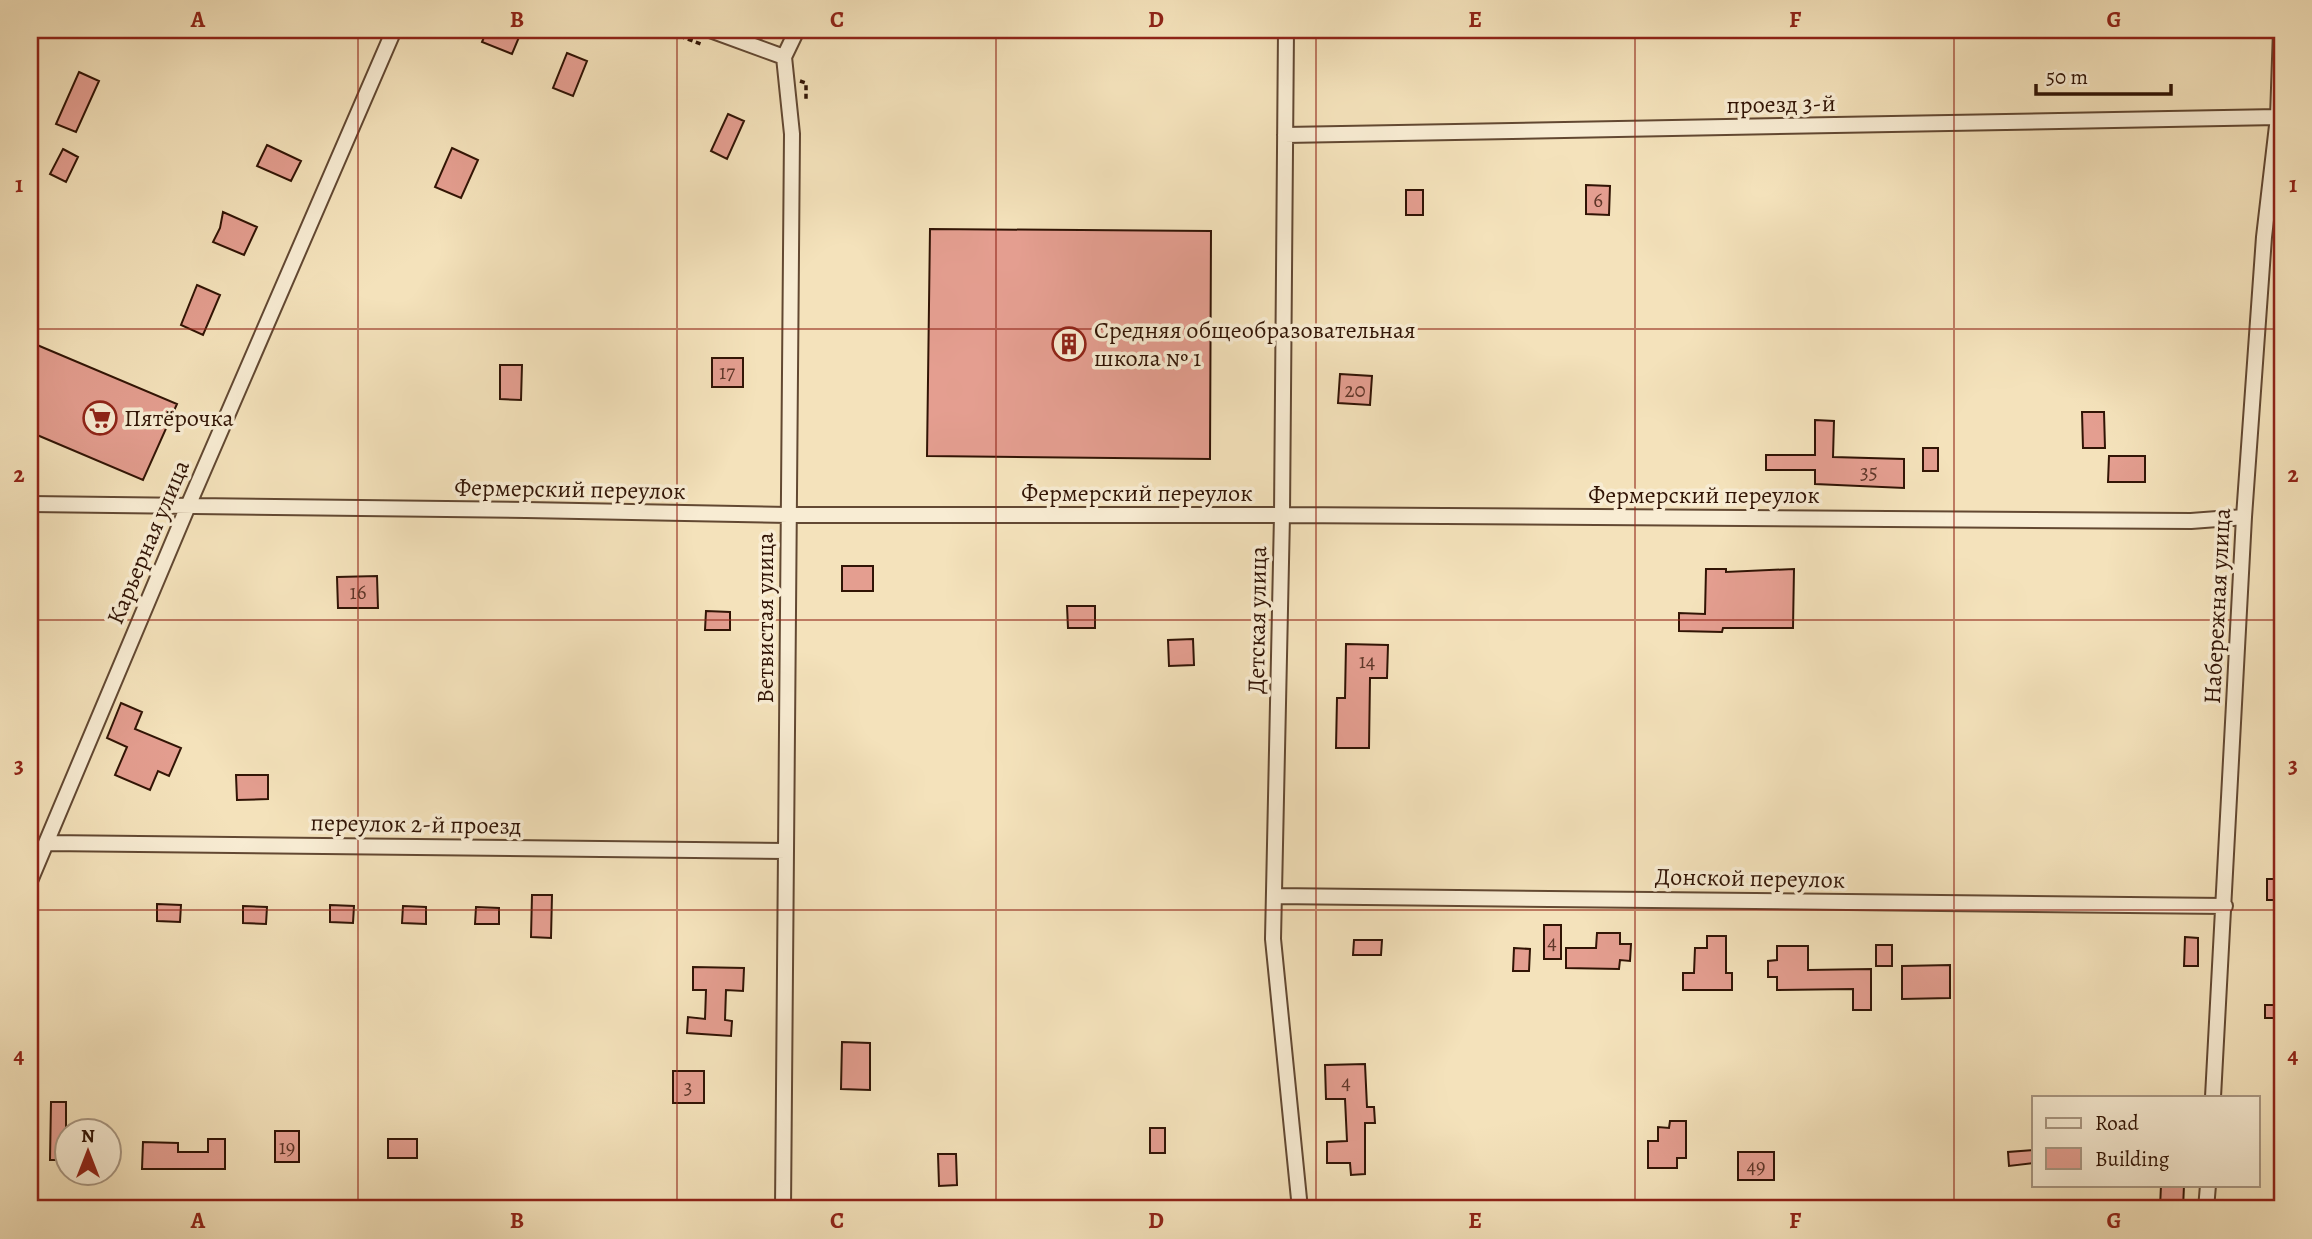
<svg xmlns="http://www.w3.org/2000/svg" width="2312" height="1239" font-family="Alegreya,serif">
<style>
.building{fill:#e49e90;stroke:#311405;stroke-width:2}
.lines{fill:none;stroke-linecap:round;stroke-linejoin:round}
.minor-casing{stroke:#624832;stroke-width:18}
.path{stroke:#311405;stroke-width:3.5;stroke-dasharray:5 3.5;stroke-linecap:butt}
.minor{stroke:#f8ecd3;stroke-width:14}
.grid{fill:none;stroke:#8f2418;stroke-width:2;stroke-opacity:0.55}
.labels{text-anchor:middle;stroke-width:7;stroke-linejoin:round;paint-order:stroke}
.number-label{font-size:21px;fill:#5e3628}
.street-label{font-size:24px;fill:#311405;stroke:#f8ecd3}
.poi-label{font-size:24px;fill:#311405;stroke:#f8ecd3;text-anchor:start}
.neatline{fill:none;stroke:#8f2418;stroke-width:2.5}
.grid-label{font-size:23px;text-anchor:middle;font-weight:bold;fill:#8f2418}
</style>
<rect width="100%" height="100%" fill="#f4e2bb"/>
<filter id="stains"><feTurbulence type="fractalNoise" baseFrequency=".00286" numOctaves="4"/><feColorMatrix values="0 0 0 0 .2 0 0 0 0 .09 0 0 0 0 .02 0 0 0 .5 -.17"/></filter>
<radialGradient id="worn" r=".72"><stop offset=".6" stop-color="#630" stop-opacity="0"/><stop offset="1" stop-color="#630" stop-opacity=".3"/></radialGradient>
<!-- building -->
<path class="building" d="M487 30H522L512 54 482 42Z
M567 53 587 61 573 96 553 88Z
M79 72 99 81 76 132 56 124Z
M728 114 744 121 727 159 711 151Z
M267 145 301 161 291 181 257 166Z
M452 148 478 160 461 198 435 187Z
M63 149 78 157 66 182 50 174Z
M1586 185 1610 186 1609 215 1586 214Z
M1406 190H1423V215H1406Z
M223 212 257 227 244 255 213 242 220 228Z
M930 229 1211 231 1210 459 927 456Z
M197 285 220 295 203 335 181 325Z
M30 342 177 404 143 480 30 432Z
M712 358H743V387H712Z
M500 365H522L521 400 500 399Z
M1340 374 1372 376 1370 405 1338 403Z
M2082 412H2104L2105 448H2083Z
M1815 420 1834 421 1833 457 1904 459V488L1815 484V470H1766V455H1815Z
M1923 448H1938V471H1923Z
M2109 456H2145V482H2108Z
M842 566H873V591H842Z
M1706 569H1726V572L1794 569 1793 628H1723L1722 632 1679 631V613L1705 614Z
M377 576 378 608H338L337 577Z
M1067 606H1095V628H1068Z
M706 611 730 612V630H705Z
M1193 639 1194 665 1169 666 1168 640Z
M1346 644 1388 645 1387 678H1370L1369 748H1336L1337 698H1345Z
M121 703 142 712 135 729 181 748 169 776 158 771 150 790 115 775 127 747 107 738Z
M236 775H268V799L237 800Z
M2267 879H2282V900H2267Z
M532 895H552L551 938 531 937Z
M157 904 181 905 180 922 157 921Z
M330 905 354 906 353 923 330 922Z
M243 906 267 907 266 924 243 923Z
M403 906 426 907V924L402 923Z
M476 907 499 908V924H475Z
M1544 925H1561V959H1544Z
M1597 933H1620V944H1631L1630 961 1620 960 1619 969 1566 968V948H1596Z
M1707 936H1726V973H1732V990H1683V973H1694L1695 948H1707Z
M2185 937 2198 938V966H2184Z
M1354 940H1382L1381 955H1353Z
M1876 945H1892V966H1876Z
M1777 946H1808V970L1871 969V1010H1853V989L1777 990V977H1768V961L1777 960Z
M1514 948 1530 949 1529 971H1513Z
M1950 965V998L1902 999V966Z
M693 967 744 968 743 991 726 990 725 1020 732 1021 731 1036 687 1033 688 1017 705 1019 706 990H693Z
M2265 1005H2282V1018H2265Z
M842 1042 870 1043V1090L841 1089Z
M1365 1064 1367 1107H1374L1375 1123H1365V1174L1351 1175 1350 1163H1327V1142L1347 1141 1345 1099H1326L1325 1065Z
M673 1071H704V1103H673Z
M51 1102H66V1160H50Z
M1670 1121H1686V1158H1677V1168H1648V1141H1658V1127L1669 1128Z
M1150 1128H1165V1153H1150Z
M275 1131H299V1162H275Z
M208 1139H225V1169H142L143 1142 178 1143V1152H208Z
M388 1139H417V1158H388Z
M2034 1150V1163L2009 1166 2008 1152Z
M1738 1152H1774V1180H1738Z
M938 1154H956L957 1185 939 1186Z
M2161 1185H2184L2183 1209 2160 1208Z"/>
<g class="lines">
<defs>
<path id="minor" d="M710 30 784 57
M1286 30 1282 515 1273 939 1300 1209
M1285 135 2278 117
M30 504 526 510 788 515H1282L2191 521 2244 517
M47 843 786 851
M30 881 188 506 394 30
M1274 896 2225 906
M2213 1097 2244 517 2264 237 2278 117 2281 30
M783 1209 792 134 784 57 797 30
M2206 1209 2208 1185"/>
</defs>
<!-- minor casing -->
<use href="#minor" class="minor-casing"/>
<!-- path -->
<path class="path" d="M664 30 701 44
M800 81 806 83V100"/>
<!-- minor -->
<use href="#minor" class="minor"/>
</g>
<!-- grid -->
<path class="grid" d="M358 30V1209M677 30V1209M996 30V1209M1316 30V1209M1635 30V1209M1954 30V1209M30 329H2282M30 620H2282M30 910H2282"/>
<!-- icons -->
<defs>
<symbol id="building-ring" viewBox="-11 -11 22 22"><circle r="9.5" fill="#f8ecd3" stroke="#8f2418" stroke-width="1.5"/><path d="M-4-6H4V6H1V3H-1V6H-4ZM-2.5-4.3h1.7v1.8h-1.7ZM.8-4.3h1.7v1.8H.8ZM-2.5-1h1.7V.8h-1.7ZM.8-1h1.7V.8H.8Z" fill="#8f2418"/></symbol>
<symbol id="supermarket-ring" viewBox="-11 -11 22 22"><circle r="9.5" fill="#f8ecd3" stroke="#8f2418" stroke-width="1.5"/><path d="M-6-5.5h2.5l.6 2H6L4.5 2H-2.5L-4.4-4H-6ZM-1.5 3.2a1.3 1.3 0 1 0 .1 0ZM3 3.2a1.3 1.3 0 1 0 .1 0Z" fill="#8f2418"/></symbol>
</defs>
<g fill-rule="evenodd">
<use href="#building-ring" x="1050" y="325" width="38" height="38"/>
<use href="#supermarket-ring" x="81" y="399" width="38" height="38"/>
</g>
<g class="labels">
<!-- number labels -->
<g class="number-label">
<text x="1598" y="207">6</text>
<text x="727" y="379">17</text>
<text x="1355" y="397">20</text>
<text x="1869" y="479">35</text>
<text x="358" y="599">16</text>
<text x="1367" y="668">14</text>
<text x="1552" y="949">4</text>
<text x="1346" y="1089">4</text>
<text x="688" y="1094">3</text>
<text x="287" y="1154">19</text>
<text x="1756" y="1173">49</text>
</g>
<!-- street labels -->
<g class="street-label">
<text transform="translate(1781 104) rotate(-1)" y="8">проезд 3-й</text>
<text transform="translate(570 489) rotate(1)" y="8">Фермерский переулок</text>
<text x="1137" y="501">Фермерский переулок</text>
<text x="1704" y="503">Фермерский переулок</text>
<text transform="translate(148 542) rotate(-67)" y="8">Карьерная улица</text>
<text transform="translate(2217 606) rotate(-87)" y="8">Набережная улица</text>
<text transform="translate(765 618) rotate(-90)" y="8">Ветвистая улица</text>
<text transform="translate(1257 620) rotate(-89)" y="8">Детская улица</text>
<text transform="translate(416 824) rotate(1)" y="8">переулок 2-й проезд</text>
<text transform="translate(1750 878) rotate(1)" y="8">Донской переулок</text>
</g>
<!-- poi labels -->
<g class="poi-label">
<text x="1094" y="338">Средняя общеобразовательная<tspan x="1094" dy="28">школа № 1</tspan></text>
<text x="124" y="426">Пятёрочка</text>
</g>
</g>
<!-- margin -->
<rect width="2312" height="1239" fill="none" stroke="#f4e2bb" stroke-width="77"/>
<!-- legend -->
<rect x="2032" y="1096" width="228" height="91" fill="#f8ecd3" stroke="#a89681" stroke-width="2"/>
<rect x="2046" y="1118" width="35" height="10" fill="#f8ecd3" stroke="#a89681" stroke-width="2"/>
<text x="2095" y="1130" font-size="21" fill="#311405">Road</text>
<rect x="2046" y="1148" width="35" height="21" fill="#e49e90" stroke="#a89681" stroke-width="2"/>
<text x="2095" y="1166" font-size="21" fill="#311405">Building</text>
<!-- north arrow -->
<g transform="translate(88 1152)"><circle r="33" fill="#f8ecd3" stroke="#a89681" stroke-width="2"/>
<path d="M0-5L12 26L0 18L-12 26Z" fill="#8f2418"/>
<text y="-10" font-size="19" font-weight="bold" text-anchor="middle" fill="#311405">N</text>
</g>
<!-- scale -->
<path d="M2036 84v10h135v-10" fill="none" stroke="#311405" stroke-width="3.5"/>
<text x="2046" y="84" font-size="21" fill="#311405" stroke="#f8ecd3" stroke-width="5" paint-order="stroke">50 m</text>
<rect x="38" y="38" width="2236" height="1162" class="neatline"/>
<g class="grid-label">
<text x="198" y="27">A</text>
<text x="517" y="27">B</text>
<text x="837" y="27">C</text>
<text x="1156" y="27">D</text>
<text x="1475" y="27">E</text>
<text x="1795" y="27">F</text>
<text x="2114" y="27">G</text>
<text x="19" y="192">1</text>
<text x="2293" y="192">1</text>
<text x="19" y="482">2</text>
<text x="2293" y="482">2</text>
<text x="19" y="773">3</text>
<text x="2293" y="773">3</text>
<text x="19" y="1063">4</text>
<text x="2293" y="1063">4</text>
<text x="198" y="1228">A</text>
<text x="517" y="1228">B</text>
<text x="837" y="1228">C</text>
<text x="1156" y="1228">D</text>
<text x="1475" y="1228">E</text>
<text x="1795" y="1228">F</text>
<text x="2114" y="1228">G</text>
</g>
<rect width="100%" height="100%" filter="url(#stains)"/>
<rect width="100%" height="100%" fill="url(#worn)"/>
</svg>
